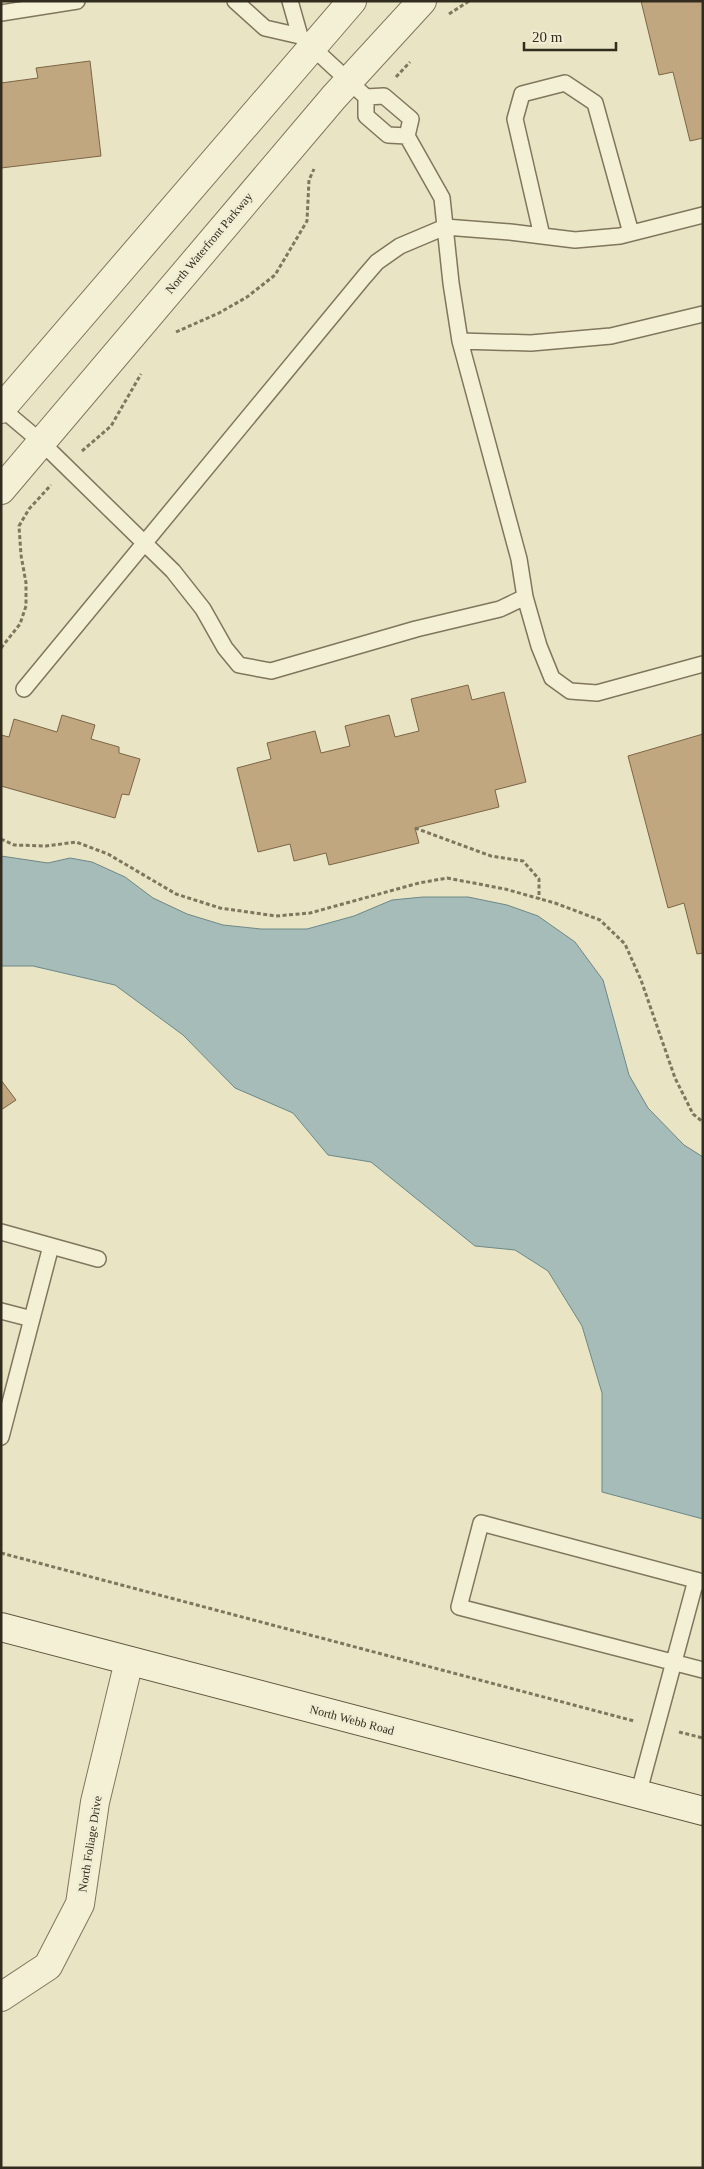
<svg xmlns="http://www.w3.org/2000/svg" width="704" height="2169" font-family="'Times New Roman',serif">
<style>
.water{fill:#a5bcb9;stroke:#6e8887}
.building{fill:#c1a77f;stroke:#7c6546}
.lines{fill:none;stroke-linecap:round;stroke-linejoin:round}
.service-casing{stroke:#80765d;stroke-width:18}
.minor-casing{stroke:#80765d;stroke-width:30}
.secondary-casing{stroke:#625740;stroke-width:30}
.path{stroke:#80765d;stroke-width:3;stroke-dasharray:4 2.5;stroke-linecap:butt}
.service{stroke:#f4f0d6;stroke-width:15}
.minor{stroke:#f4f0d6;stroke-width:28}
.secondary{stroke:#f4f0d6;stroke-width:28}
.labels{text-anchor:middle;stroke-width:5;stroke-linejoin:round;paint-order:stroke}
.street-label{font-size:12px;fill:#322c1f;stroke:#f0edd3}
</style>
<rect width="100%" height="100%" fill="#e8e4c4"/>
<!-- water -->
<path class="water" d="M1 856 48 863 70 858 92 862 125 877 153 898 187 914 223 925 261 929H307L354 916 392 900 423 897H468L507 905 538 916 575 942 603 980 629 1075 648 1108 684 1145 703 1157V1519L602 1492V1393L582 1326 548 1271 515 1250 475 1246 371 1162 328 1155 293 1113 235 1088 183 1035 115 985 33 966H1Z"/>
<!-- building -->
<path class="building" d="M641 1H703V138L690 141 673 72 659 75Z
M90 61 101 156 1 168V83L38 78 36 68Z
M468 685 472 700 504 692 526 782 495 790 499 807 415 828 419 843 329 865 326 853 294 861 290 844 258 852 237 768 271 759 267 743 315 731 321 753 350 746 345 726 389 715 395 737 419 731 411 699Z
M62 715 95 725 91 739 119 747V753L140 759 129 795 122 794 115 818 1 786V735L9 737 14 719 57 732Z
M703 734V953L697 954 684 903 668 908 628 756Z
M1 1080 16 1100 1 1110Z"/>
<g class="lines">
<defs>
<path id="service" d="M235 1 265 28 300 36
M1 13 77 1
M366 97V116L388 135 407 136
M542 236 515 119 522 94 565 83 595 103 631 233
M460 341 531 343 611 336 703 314
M1 408 40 441 173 571 203 609 225 648 239 665 271 671 416 629 500 609 525 597 519 559 460 341 451 283 442 198 407 136 411 119 384 96 366 97 300 36 290 1
M525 597 539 646 552 678 570 691 597 693 703 664
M24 689 364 277 377 262 400 246 445 227 510 232 575 240 620 236 703 215
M1 1232 98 1259
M1 1311 32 1319
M1 1437 51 1246
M703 1582 481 1523 459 1607 703 1670
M638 1795 696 1580"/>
<path id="minor" d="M1 409 352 1
M1 490 334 97 422 1
M1 1997 48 1966 80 1904 95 1802 129 1661"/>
<path id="secondary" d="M1 1627 703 1811"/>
</defs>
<!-- service casing -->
<use href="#service" class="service-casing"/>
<!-- minor casing -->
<use href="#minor" class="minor-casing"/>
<!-- secondary casing -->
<use href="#secondary" class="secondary-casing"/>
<!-- path -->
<path class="path" d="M449 14 469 1
M396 77 410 62
M176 332 219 313 247 297 275 275 307 221 309 180 314 169
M82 451 111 426 141 374
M1 648 20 624 26 606V583L21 555 19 526 29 509 51 485
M415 828 491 856 523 861 539 879V899
M1 839 14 845 46 846 76 842 108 854 176 894 220 908 276 916 310 913 419 883 447 878 505 889 555 903 600 920 625 944 641 980 675 1078 693 1114 703 1122
M1 1553 634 1721
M679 1732 703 1738"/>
<!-- service -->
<use href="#service" class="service"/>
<!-- minor -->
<use href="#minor" class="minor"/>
<!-- secondary -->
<use href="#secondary" class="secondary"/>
</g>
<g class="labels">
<!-- street labels -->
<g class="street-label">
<text transform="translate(209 243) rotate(-50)" y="4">North Waterfront Parkway</text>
<text transform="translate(352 1720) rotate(15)" y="4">North Webb Road</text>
<text transform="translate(90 1844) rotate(-81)" y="4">North Foliage Drive</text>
</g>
</g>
<!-- border -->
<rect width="704" height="2169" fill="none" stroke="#322c1f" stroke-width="5"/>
<!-- scale -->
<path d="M524 42v8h92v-8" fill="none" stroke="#322c1f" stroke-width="2.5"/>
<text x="532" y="42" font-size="15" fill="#322c1f" stroke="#f0edd3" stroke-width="4" paint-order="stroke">20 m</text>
</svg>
